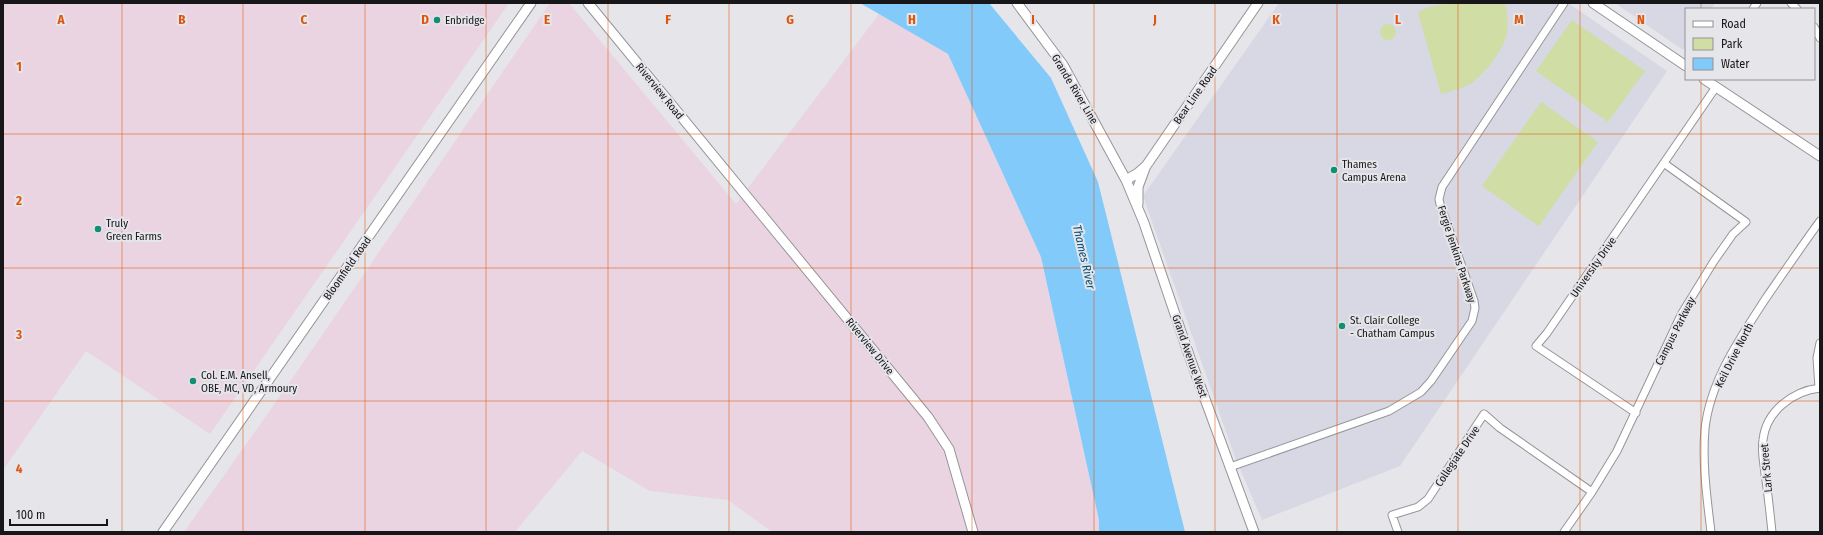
<svg xmlns="http://www.w3.org/2000/svg" width="1823" height="535" font-family="'Fira Sans Condensed',sans-serif">
<style>
.industrial{fill:#ebd4e1}
.built{fill:#d7d8e4}
.green{fill:#d0dda5}
.water{fill:#82cafa}
.lines{fill:none;stroke-linecap:round;stroke-linejoin:round}
.minor-casing{stroke:#95959a;stroke-width:9}
.major-casing{stroke:#95959a;stroke-width:11}
.minor{stroke:#fff;stroke-width:7}
.major{stroke:#fff;stroke-width:9}
.grid{fill:none;stroke:#de560d;stroke-width:1;stroke-opacity:0.55}
.poi-dot{fill:#118e73;stroke:#e5e5ea;stroke-width:1.5}
.labels{text-anchor:middle;stroke-width:4;stroke-linejoin:round;paint-order:stroke}
.poi-label{font-size:11px;fill:#171719;stroke:#e5e5ea;text-anchor:start}
.street-label{font-size:11px;fill:#171719;stroke:#e5e5ea}
.water-label{font-size:12px;font-style:italic;fill:#05537a;stroke:#e5e5ea}
.grid-label{font-size:13px;text-anchor:middle;font-weight:bold;fill:#de560d;stroke:#e5e5ea;stroke-width:4;stroke-linejoin:round;paint-order:stroke}
</style>
<rect width="100%" height="100%" fill="#e5e5ea"/>
<!-- industrial -->
<path class="industrial" d="M3 3H509L210 434 86 351 3 470Z
M550 3H569L736 204 879 14 948 54 1041 257 1099 520V532H772L728 500 650 491 582 451 515 532H184L285 389Z"/>
<!-- built -->
<path class="built" d="M1279 3H1568L1667 71 1400 466 1262 520 1235 457 1143 196Z
M1615 3H1715L1711 9H1686V45L1683 50Z"/>
<!-- green -->
<path class="green" d="M1472 3H1505C1508 12 1509 28 1506 37 1501 53 1484 75 1470 84 1461 89 1451 91 1441 94L1418 13C1428 3 1458 4 1472 3Z
M1572 20 1645 71 1608 122 1536 71Z
M1380 32a8 8 0 1 1 16 0a8 8 0 1 1-16 0Z
M1541 102 1598 142 1539 226 1482 186Z"/>
<!-- water -->
<path class="water" d="M860 3H989L1051 78 1098 182 1185 532H1099V520L1041 257 948 54Z"/>
<g class="lines">
<defs>
<path id="minor" d="M1791 3 1797 9
M1753 9 1757 3
M1814 27 1820 38
M1819 388 1817 358 1820 343
M1636 413 1536 346 1547 333 1716 87
M1230 467 1389 411 1421 392 1431 381 1472 321 1475 308 1474 301 1440 204 1439 199 1442 187 1564 3
M1398 532 1392 515 1418 507 1428 499 1484 414 1500 428 1592 492
M1564 532 1592 492 1617 451 1682 313 1714 261 1733 234 1746 222 1665 164
M1711 532C1707 498 1702 464 1705 429 1710 381 1740 338 1766 298 1784 272 1801 247 1820 221
M1772 532C1770 513 1768 493 1765 474 1764 463 1761 451 1763 440 1766 411 1793 391 1820 388"/>
<path id="major" d="M588 3 928 417 949 449 973 532
M1017 3 1063 65 1126 180 1144 223 1191 361 1254 532
M1593 3 1686 66
M1704 79 1820 156
M1126 180 1138 173 1146 166 1258 3
M1138 204V187L1145 168
M163 532 531 3"/>
</defs>
<!-- minor casing -->
<use href="#minor" class="minor-casing"/>
<!-- major casing -->
<use href="#major" class="major-casing"/>
<!-- minor -->
<use href="#minor" class="minor"/>
<!-- major -->
<use href="#major" class="major"/>
</g>
<!-- grid -->
<path class="grid" d="M122 3V532M243 3V532M365 3V532M486 3V532M608 3V532M729 3V532M851 3V532M972 3V532M1094 3V532M1215 3V532M1337 3V532M1458 3V532M1580 3V532M1701 3V9M1701 79V532M3 134H1820M3 268H1820M3 401H1820"/>
<!-- markers -->
<g class="poi-dot">
<circle cx="437" cy="20" r="4"/>
<circle cx="1334" cy="170" r="4"/>
<circle cx="98" cy="229" r="4"/>
<circle cx="1342" cy="326" r="4"/>
<circle cx="193" cy="381" r="4"/>
</g>
<g class="labels">
<!-- poi labels -->
<g class="poi-label">
<text x="445" y="24">Enbridge</text>
<text x="1342" y="168">Thames<tspan x="1342" dy="13">Campus Arena</tspan></text>
<text x="106" y="227">Truly<tspan x="106" dy="13">Green Farms</tspan></text>
<text x="1350" y="324">St. Clair College<tspan x="1350" dy="13">- Chatham Campus</tspan></text>
<text x="201" y="379">Col. E.M. Ansell,<tspan x="201" dy="13">OBE, MC, VD, Armoury</tspan></text>
</g>
<!-- street labels -->
<g class="street-label">
<text transform="translate(1075 89) rotate(59)" y="4">Grande River Line</text>
<text transform="translate(660 91) rotate(51)" y="4">Riverview Road</text>
<text transform="translate(1195 95) rotate(-55)" y="4">Bear Line Road</text>
<text transform="translate(1457 254) rotate(72)" y="4">Fergie Jenkins Parkway</text>
<text transform="translate(1593 267) rotate(-55)" y="4">University Drive</text>
<text transform="translate(347 268) rotate(-55)" y="4">Bloomfield Road</text>
<text transform="translate(1675 331) rotate(-63)" y="4">Campus Parkway</text>
<text transform="translate(870 346) rotate(51)" y="4">Riverview Drive</text>
<text transform="translate(1734 355) rotate(-63)" y="4">Keil Drive North</text>
<text transform="translate(1190 356) rotate(71)" y="4">Grand Avenue West</text>
<text transform="translate(1457 456) rotate(-56)" y="4">Collegiate Drive</text>
<text transform="translate(1766 468) rotate(-95)" y="4">Lark Street</text>
</g>
<!-- water labels -->
<g class="water-label">
<text transform="translate(1084 257) rotate(77)" y="4">Thames River</text>
</g>
</g>
<g class="grid-label">
<text x="61" y="24">A</text>
<text x="182" y="24">B</text>
<text x="304" y="24">C</text>
<text x="425" y="24">D</text>
<text x="547" y="24">E</text>
<text x="668" y="24">F</text>
<text x="790" y="24">G</text>
<text x="912" y="24">H</text>
<text x="1033" y="24">I</text>
<text x="1155" y="24">J</text>
<text x="1276" y="24">K</text>
<text x="1398" y="24">L</text>
<text x="1519" y="24">M</text>
<text x="1641" y="24">N</text>
<text x="19" y="71">1</text>
<text x="19" y="205">2</text>
<text x="19" y="339">3</text>
<text x="19" y="473">4</text>
</g>
<!-- border -->
<rect width="1823" height="535" fill="none" stroke="#171719" stroke-width="8"/>
<!-- legend -->
<rect x="1685" y="8" width="130" height="72" fill="#e5e5ea" stroke="#939396"/>
<rect x="1693" y="21" width="20" height="6" fill="#ffffff" stroke="#939396"/>
<text x="1721" y="28" font-size="12" fill="#171719">Road</text>
<rect x="1693" y="38" width="20" height="12" fill="#d0dda5" stroke="#939396"/>
<text x="1721" y="48" font-size="12" fill="#171719">Park</text>
<rect x="1693" y="58" width="20" height="12" fill="#82cafa" stroke="#939396"/>
<text x="1721" y="68" font-size="12" fill="#171719">Water</text>
<!-- scale -->
<path d="M10 519v6h97v-6" fill="none" stroke="#171719" stroke-width="2"/>
<text x="16" y="519" font-size="12" fill="#171719" stroke="#e5e5ea" stroke-width="3" paint-order="stroke">100 m</text>
</svg>
